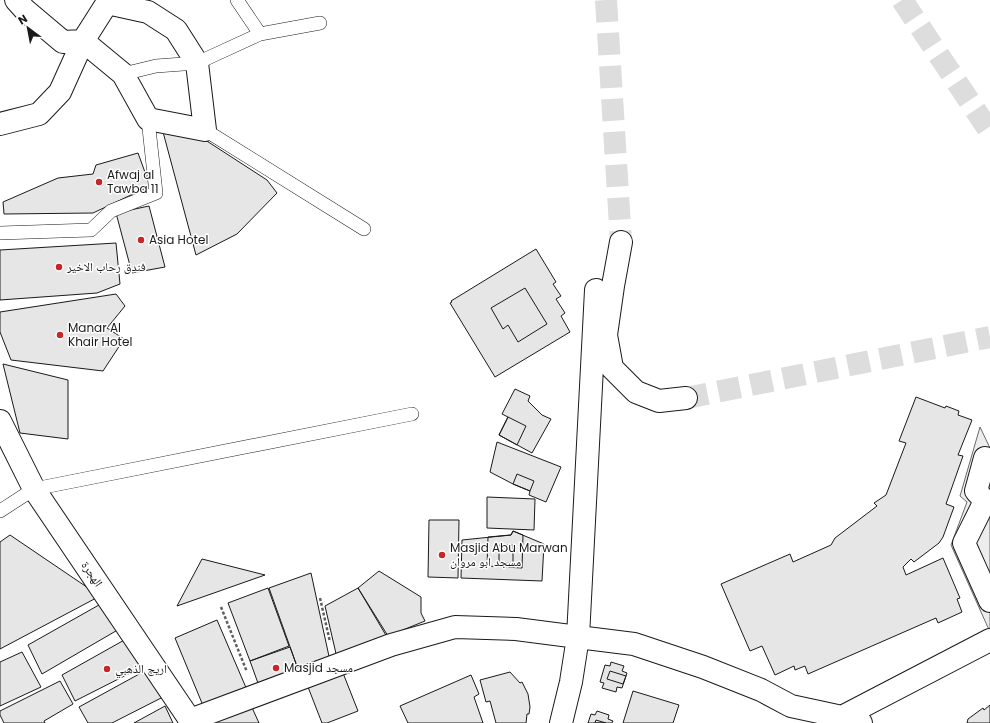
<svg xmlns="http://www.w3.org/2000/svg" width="990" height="723" font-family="Poppins,'Noto Naskh Arabic',sans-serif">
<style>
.built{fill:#ededed;stroke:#6a6a6a}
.building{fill:#e6e6e6;stroke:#1a1a1a}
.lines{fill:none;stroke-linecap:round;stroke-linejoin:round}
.street-tunnel{stroke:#ddd;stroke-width:22;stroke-dasharray:22 11;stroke-linecap:butt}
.secondary-tunnel{stroke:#ddd;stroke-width:22;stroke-dasharray:22 11;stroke-linecap:butt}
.lane-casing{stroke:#1a1a1a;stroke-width:14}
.street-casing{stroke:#1a1a1a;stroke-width:24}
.path{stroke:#5f5f5f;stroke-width:2.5;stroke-dasharray:3 2;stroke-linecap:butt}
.lane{stroke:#fff;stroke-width:13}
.street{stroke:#fff;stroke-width:22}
.poi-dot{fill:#c62828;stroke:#fff;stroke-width:1.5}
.labels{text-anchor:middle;stroke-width:3;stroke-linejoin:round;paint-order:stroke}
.poi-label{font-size:12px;fill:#1a1a1a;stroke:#fff;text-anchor:start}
.street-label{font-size:12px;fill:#1a1a1a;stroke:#fff}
</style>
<rect width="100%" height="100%" fill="#fff"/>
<!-- built -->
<path class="built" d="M980 427 990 448V632L951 545 967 502 960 496Z"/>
<!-- building -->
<path class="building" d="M163 132 196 134 267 180 277 193 237 234 196 255Z
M138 153 150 186 93 213 4 214 3 202 58 178 93 174 96 165Z
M149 206 165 267 132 273 116 213Z
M116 243 120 284 97 293 0 300V250Z
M536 249 556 282 553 284 561 296 556 299 565 313 561 316 570 332 495 377 450 303 452 302 451 301Z
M525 288 547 324 518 342 508 325 503 329 491 308Z
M116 294 125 306 107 328 124 339 103 371 11 360 0 332V312Z
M3 364 68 380V439L20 433Z
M515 389 530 396 528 401 542 415 551 419 532 453 499 435 508 417 502 414Z
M916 397 945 408 946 406 959 411 958 415 972 420 958 455 963 456 946 504 954 507 943 537 939 543 914 562 911 559 903 567 906 575 943 558 960 598 957 599 962 612 938 623 936 618 808 674 805 666 795 670 794 666 775 675 762 646 750 651 721 584 790 554 793 562 831 545 835 538 877 506 874 503 886 495 906 443 899 441Z
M508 417 526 426 517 445 499 435Z
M497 442 561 467 546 502 529 495 530 491 513 484 490 472Z
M517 474 534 481 530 491 513 484Z
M487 497 535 499 534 530 487 528Z
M429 520H459L458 578 428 577Z
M513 531 523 535 522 568 487 566 488 537 511 535Z
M513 531 544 544 542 581 461 578 462 540 511 535Z
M10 535 100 596 0 649V542Z
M499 545H513V563H499Z
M202 559 265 575 177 606Z
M379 571 421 597V613L425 621 388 636 358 588Z
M311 573 330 661 299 672 269 588Z
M268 588 289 646 250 661 228 603Z
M358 588 387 637 337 658 325 606Z
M106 601 121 628 42 674 28 645Z
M217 620 247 690 204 708 175 638Z
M135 634 152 662 75 701 62 675Z
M290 647 299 672 259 686 250 661Z
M22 652 41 687 0 706V662Z
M611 662 624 666 622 671 627 673 622 688 617 687 616 692 602 688 604 683 600 682 605 665 610 666Z
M152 667 165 696 112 723H88L79 707Z
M610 671 626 676 623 684 607 679Z
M510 672 520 683 522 682 528 694 530 707 529 714H527L526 723H496L490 701 486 702 480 680Z
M343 673 358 711 327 723H322L308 687Z
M471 675 479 694 474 697 483 723H408L400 706Z
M60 681 73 704 44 721 45 723H4L0 715V711Z
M633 691 679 705 673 723H623Z
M249 701 259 723H208Z
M990 705V723H967L968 719 983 708 984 710Z
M165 706 173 723H134Z
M597 711 609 715 608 719 613 721 612 723H588L591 714 595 715Z
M596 720 606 723H595Z"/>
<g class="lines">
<!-- street-tunnel -->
<path class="street-tunnel" d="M606 0 621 242
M686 398 990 337"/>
<!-- secondary-tunnel -->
<path class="secondary-tunnel" d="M902 0 990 132"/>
<defs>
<path id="lane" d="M237 0 260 34
M123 74 156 66 197 63 260 34 320 23
M205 130 364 229
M0 233 91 230 111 211 156 193 148 119
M0 511 34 489 412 414"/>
<path id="street" d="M16 0 25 10 63 42 83 41 123 74 148 119 205 130 197 63 176 30 148 12 107 3
M0 124 39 114 60 92 83 41 109 0
M621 242 613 286 606 335 612 368 636 392 659 401 686 398
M0 421 34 489 190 720 192 723
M990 468 985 458 976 491 985 501 964 543 990 601
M842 717 990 640
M190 720 391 645 455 627 516 629 578 637 634 644 703 667 761 690 791 706 842 717 861 723
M561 723 571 682 578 637 596 290"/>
</defs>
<!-- lane casing -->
<use href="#lane" class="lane-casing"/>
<!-- street casing -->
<use href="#street" class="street-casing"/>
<!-- path -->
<path class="path" d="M320 598 330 642
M221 607 247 672"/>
<!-- lane -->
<use href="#lane" class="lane"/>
<!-- street -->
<use href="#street" class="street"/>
</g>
<!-- markers -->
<g class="poi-dot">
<circle cx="99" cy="182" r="4"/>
<circle cx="141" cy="240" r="4"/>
<circle cx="59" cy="267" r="4"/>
<circle cx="60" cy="335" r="4"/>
<circle cx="442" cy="555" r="4"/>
<circle cx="276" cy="668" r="4"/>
<circle cx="107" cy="669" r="4"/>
</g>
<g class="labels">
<!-- poi labels -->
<g class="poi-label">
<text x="107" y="179">Afwaj al<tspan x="107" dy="14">Tawba 11</tspan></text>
<text x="149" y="244">Asia Hotel</text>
<text x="67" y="271">فندق رحاب الاخير</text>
<text x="68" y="332">Manar Al<tspan x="68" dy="14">Khair Hotel</tspan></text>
<text x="450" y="552">Masjid Abu Marwan<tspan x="450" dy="14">مسجد ابو مروان</tspan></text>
<text x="284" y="672">Masjid مسجد</text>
<text x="115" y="673">اريج الذهبي</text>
</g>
<!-- street labels -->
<g class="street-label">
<text transform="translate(92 574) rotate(56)" y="4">الهجرة</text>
</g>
</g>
<!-- north arrow -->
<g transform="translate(28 28) rotate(328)" stroke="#ffffff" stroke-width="3" paint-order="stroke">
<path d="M0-3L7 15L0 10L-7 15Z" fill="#1a1a1a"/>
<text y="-6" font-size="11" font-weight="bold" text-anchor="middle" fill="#1a1a1a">N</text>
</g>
</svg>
